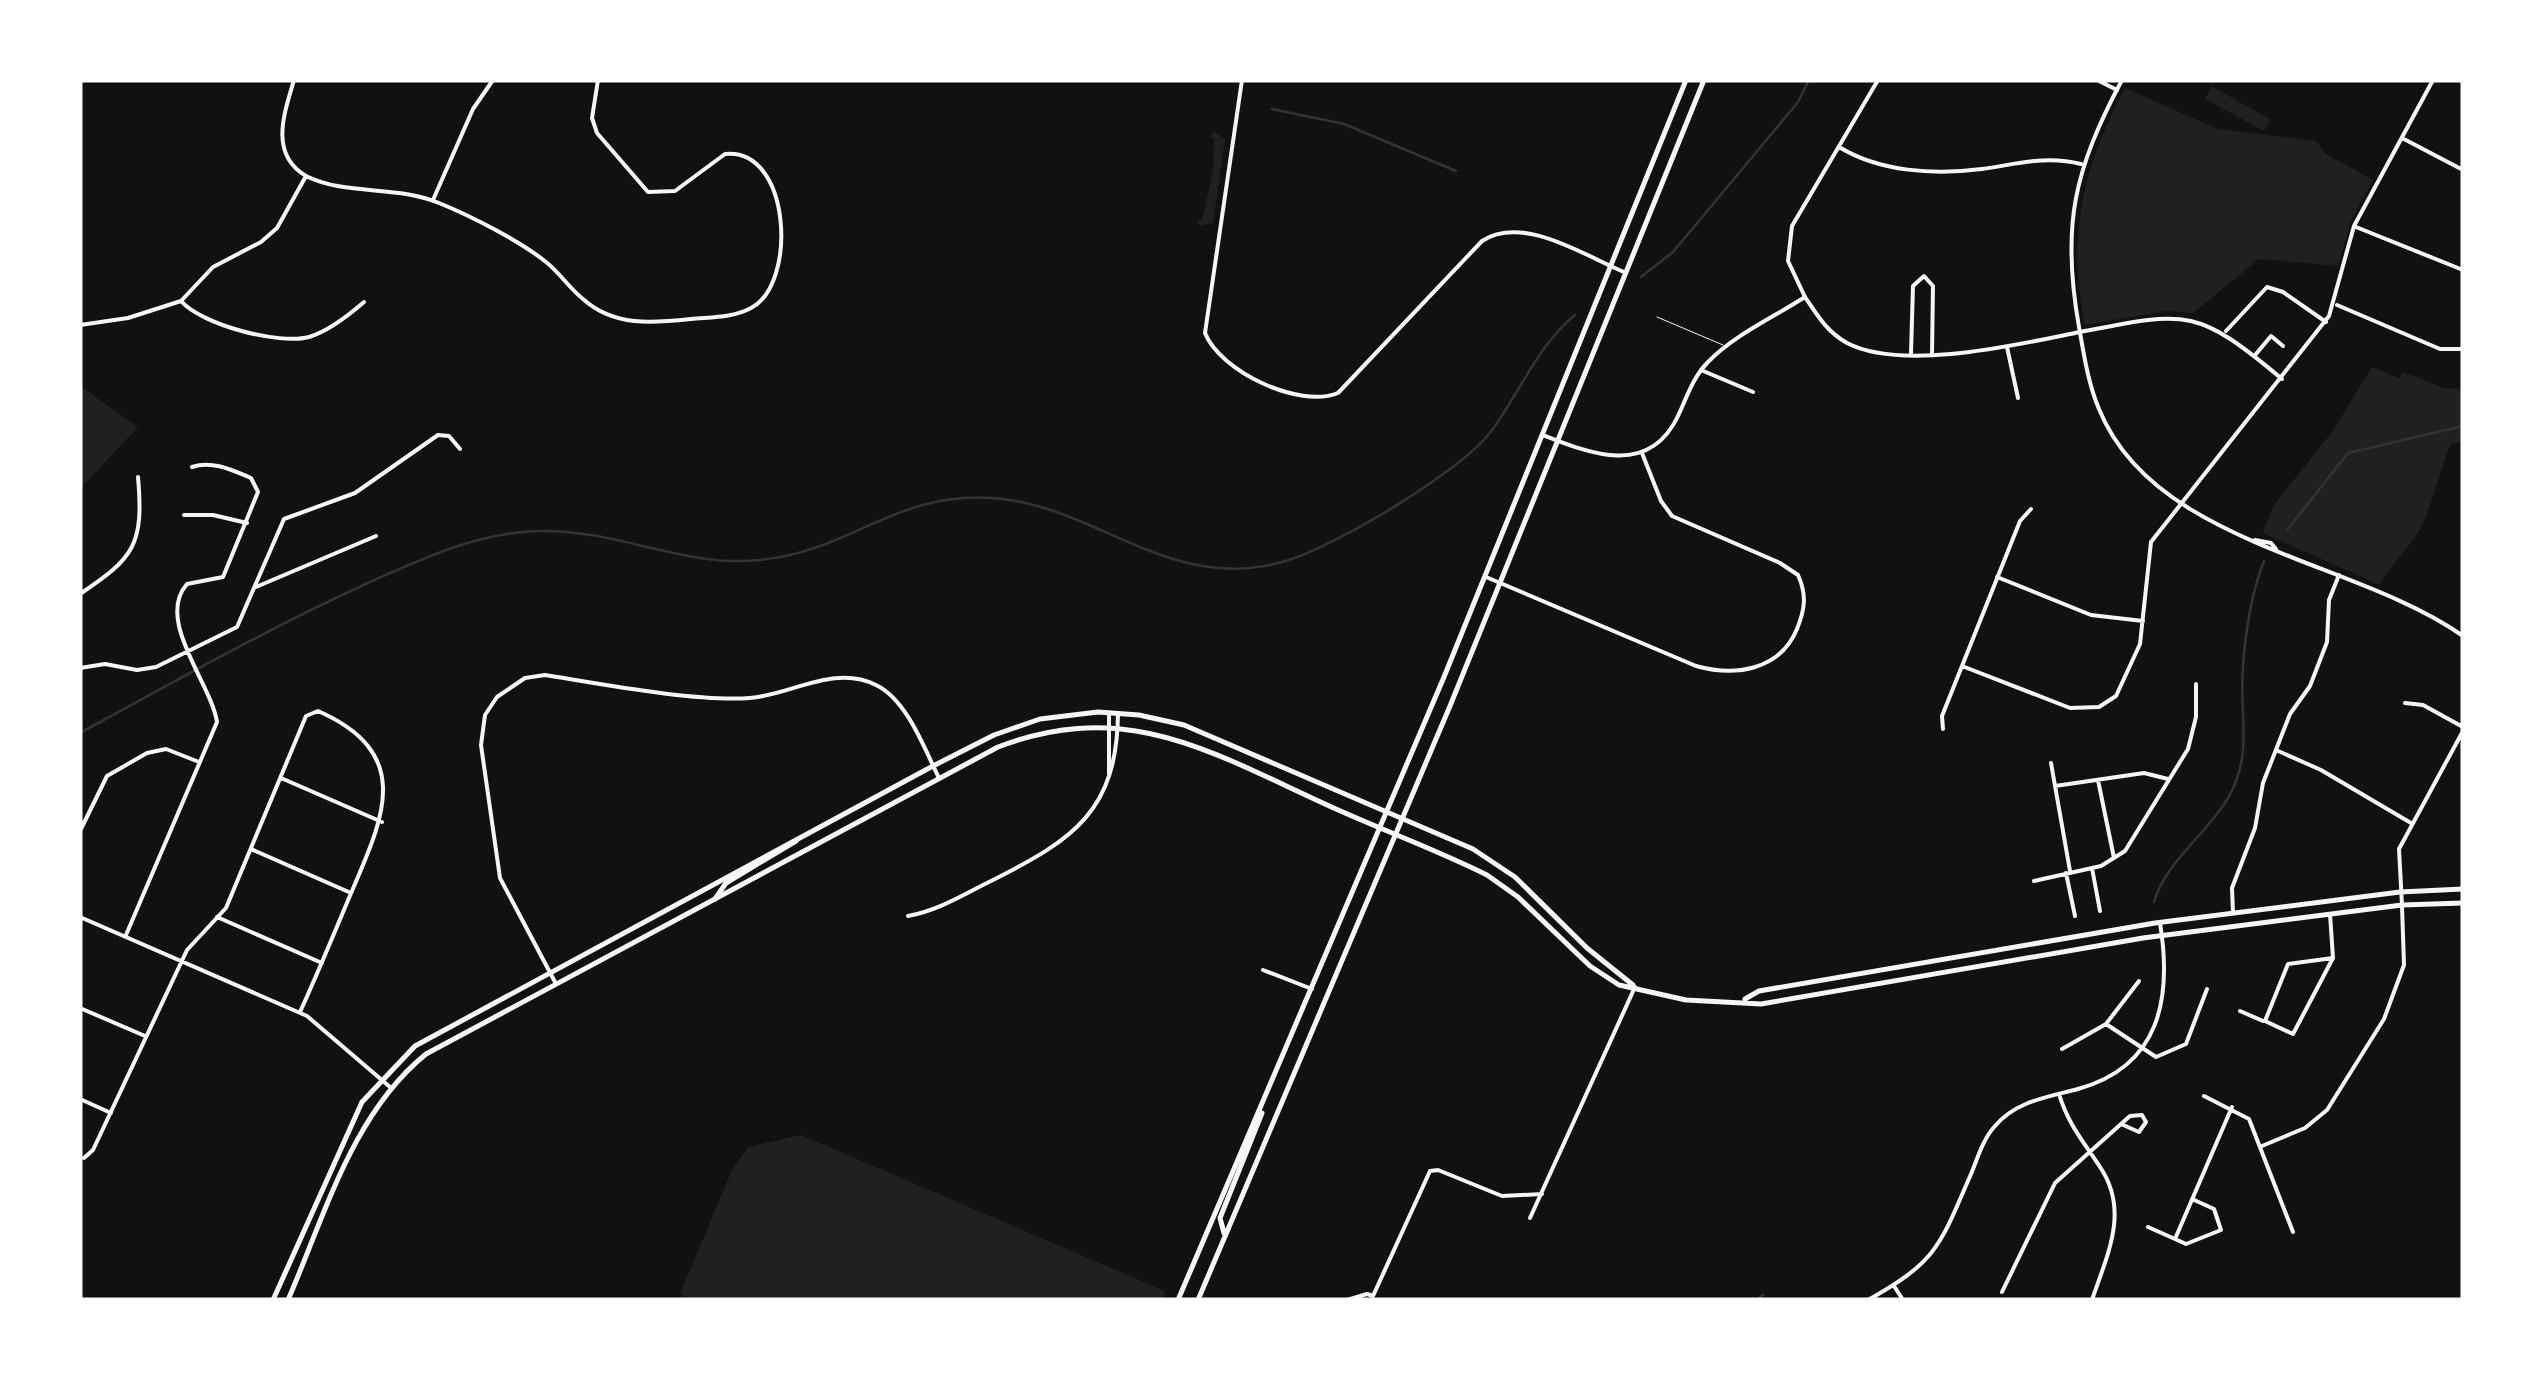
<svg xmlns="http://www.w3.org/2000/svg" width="2543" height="1380" font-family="'Fira Sans Condensed',sans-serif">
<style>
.green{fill:#202020}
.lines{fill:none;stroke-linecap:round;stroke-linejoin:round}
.stream{stroke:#333;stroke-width:2.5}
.service{stroke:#f5f5f5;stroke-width:1}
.minor{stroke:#f5f5f5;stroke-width:4}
.tertiary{stroke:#f5f5f5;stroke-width:4}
.secondary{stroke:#f5f5f5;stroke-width:5}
.primary{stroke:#f5f5f5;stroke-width:5}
</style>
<rect width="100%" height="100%" fill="#111"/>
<!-- green -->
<path class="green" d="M2211 86 2270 119 2264 131 2205 99Z
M2125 88 2218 129 2316 141 2326 154 2373 180 2351 221 2338 266 2259 259 2193 313 2165 311 2085 325C2066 237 2083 167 2125 88Z
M1214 132 1225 139 1213 223 1200 226 1197 222 1202 219 1213 171 1214 139 1210 136Z
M2372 367 2399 378 2403 372 2444 388 2463 389V442L2451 444C2440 469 2435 495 2425 519 2415 545 2392 560 2380 585L2263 533 2273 506 2332 432Z
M80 386 138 427 80 489Z
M801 1135 1165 1291 1162 1300H693L680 1294 732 1170 748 1147Z"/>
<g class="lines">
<!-- stream -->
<path class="stream" d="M1272 109 1344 124 1456 171
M1641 277 1673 252 1798 102 1809 80
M2287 530 2348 453 2463 426
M80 733C176 681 271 627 370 582 424 558 477 533 537 531 618 529 684 568 760 560 851 551 894 492 992 498 1099 505 1171 597 1289 560 1337 545 1464 470 1492 430 1520 392 1538 345 1575 315
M2154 902C2167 856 2220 826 2236 781 2245 758 2244 737 2243 713 2240 666 2247 604 2264 561
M1757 1300 1763 1295"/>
<!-- service -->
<path class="service" d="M1657 317 1723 345"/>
<!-- minor -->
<path class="minor" d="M294 80C284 114 269 154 306 176 346 196 397 185 439 203 471 216 520 241 546 262 560 273 569 288 583 299 614 327 653 323 691 319 710 317 733 318 751 308 798 284 791 147 725 154L675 191 648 192 597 133 592 118 598 80
M1906 80H1986
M2097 80 2117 90
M2402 138 2463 170
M1839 147C1880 172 1934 175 1982 169 2018 164 2046 155 2081 164
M433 200 473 109 493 80
M2356 227 2463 270
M1805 297 1788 261 1792 226 1878 80
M181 301C202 325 279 345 309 337 329 331 349 315 364 302
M2337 305 2440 349H2463
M80 325 128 318 181 301 213 267 261 242 277 228 306 176
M2226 331 2267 287 2283 292 2326 322
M2080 332C2187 311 2196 307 2282 379
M2007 347 2018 398
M1911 353 1913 286 1924 276 1933 286 1932 354
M2256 354 2271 336 2283 346
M1701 370 1753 392
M184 515H213L247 523
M1486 577 1696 666C1736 677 1780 670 1797 629 1805 609 1807 595 1798 575L1780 563 1672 516 1661 501 1642 453
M1997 577 2091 615 2143 621
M256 587 376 536
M80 594C134 558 144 545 138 477
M1962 666 2070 708 2099 707 2116 696 2140 644 2151 542 2329 316 2354 226 2433 80
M80 668 105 664 137 670 156 667 237 627 284 519 355 493 438 435 449 436 460 449
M2405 703 2423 705 2463 727
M1943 729 1942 716 2020 521 2031 509
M2276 750 2321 770 2411 823
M2051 763 2070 871
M1109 774V715
M281 778 382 822
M2098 780 2114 858
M2055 786 2144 773 2168 779
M80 831 107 776 147 753 166 749 199 762
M251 849 351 893
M2092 868 2100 911
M2066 873 2075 916
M2034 881 2101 866 2125 851 2188 749 2196 717V684
M2233 913 2232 888 2255 828 2263 783 2290 714 2310 686 2327 642 2329 600 2339 575
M2330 914 2333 958
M908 916C940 910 964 894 993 880 1074 839 1117 811 1118 713
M80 917 307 1016 390 1087
M217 917 322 963
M126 935 217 722C211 683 155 620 187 584L223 577 258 492 251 478C232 470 212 460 192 467
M2333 958 2293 1034 2265 1021 2288 964Z
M1263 970 1312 989
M555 982 500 878 481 745 485 715 497 697 525 678 545 675C601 684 696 702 750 698 791 695 834 664 876 685 907 700 924 748 939 778
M80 1008 145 1036
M2240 1011 2263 1021
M2106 1024 2156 1057 2186 1044 2207 989
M2062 1049 2106 1024 2139 981
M2059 1094C2068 1124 2083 1141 2100 1167 2130 1211 2107 1255 2092 1300
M2204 1096 2249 1119 2293 1232
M80 1099 111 1113
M2262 1146 2305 1128 2327 1110 2384 1019 2404 965 2402 906
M84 1158 93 1150 187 950 226 908 306 716 318 711C418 755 381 822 349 898 333 936 317 975 300 1012
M2192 1199 2214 1209 2221 1230 2186 1244 2175 1239 2232 1107
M1530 1218 1635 987
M2148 1227 2175 1239
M1894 1286 1903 1300
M2002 1292 2055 1183 2130 1116 2142 1115 2146 1122 2139 1132 2121 1124
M1347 1300 1367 1294 1373 1296 1430 1171 1438 1170 1502 1196 1542 1194
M1868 1300C1938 1261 1940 1245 1971 1174 1978 1157 1983 1139 1995 1126 2016 1101 2048 1097 2078 1089 2161 1066 2172 997 2160 923"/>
<!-- tertiary -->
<path class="tertiary" d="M1242 80 1205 333C1220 371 1299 409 1338 393L1482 241C1523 214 1585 256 1624 272
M2122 80C2074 170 2061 226 2079 327 2084 355 2088 383 2099 409 2154 545 2354 559 2463 636
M1543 435C1591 454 1649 477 1678 416 1687 397 1693 377 1708 362 1734 335 1774 317 1805 297 1817 315 1827 332 1847 343 1903 372 2020 344 2080 332
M2255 540 2271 543 2276 549
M2402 905 2399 849 2463 731"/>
<!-- secondary -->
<path class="secondary" d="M715 899 726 883 796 841"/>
<!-- primary -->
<path class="primary" d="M1745 999 1759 991 2155 923 2400 892 2463 889
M1224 1233 1220 1218 1262 1113
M273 1300 362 1102 415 1046 933 766 994 735 1040 719 1098 712 1139 715 1184 725 1473 849 1515 877 1587 948 1633 985
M288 1300C325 1215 352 1114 426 1054L998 747C1126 698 1211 752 1325 804 1379 829 1435 849 1487 875L1518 897 1590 966 1619 985 1686 1000 1761 1004 2143 938 2402 905 2463 903
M1178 1300 1444 677 1686 80
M1198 1300 1450 706 1704 80"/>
</g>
<!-- border -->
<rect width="2543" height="1380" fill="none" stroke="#ffffff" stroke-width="165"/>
</svg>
